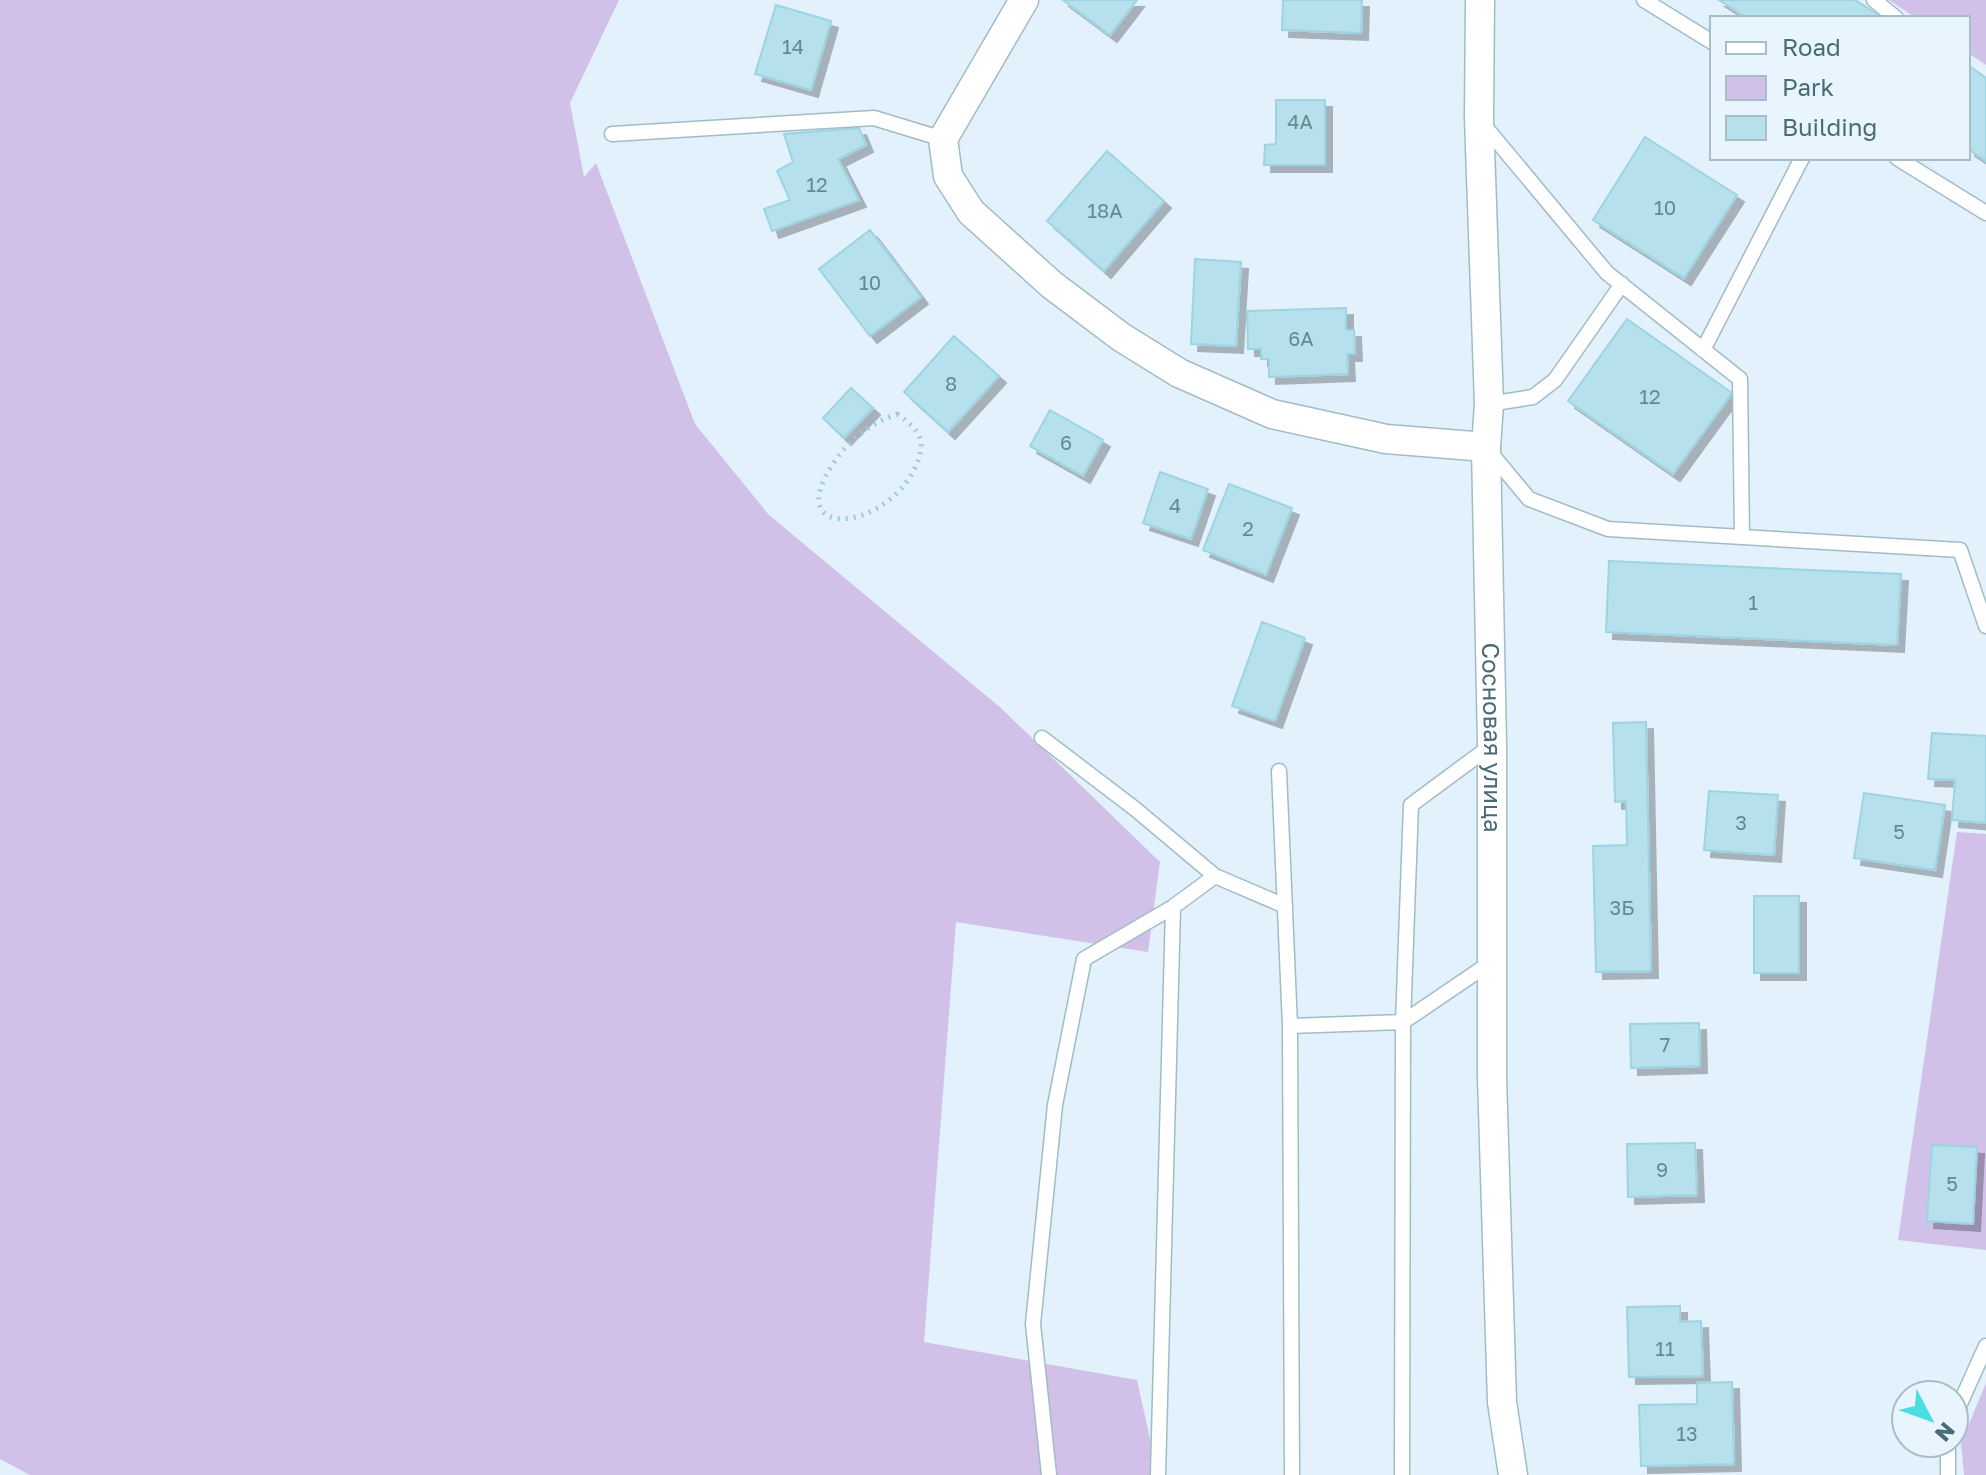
<svg xmlns="http://www.w3.org/2000/svg" width="1986" height="1475" font-family="'Golos Text',sans-serif">
<style>
.green{fill:#d1c1e9}
.building{fill:#b6e0eb;stroke:#9bd5e3;stroke-width:2;filter:url(#shadow)}
.lines{fill:none;stroke-linecap:round;stroke-linejoin:round}
.lane-casing{stroke:#a1bcc5;stroke-width:17}
.street-casing{stroke:#a1bcc5;stroke-width:31}
.path{stroke:#9ecad5;stroke-width:5;stroke-dasharray:2 6;stroke-linecap:butt}
.lane{stroke:#fff;stroke-width:14}
.street{stroke:#fff;stroke-width:28}
.labels{text-anchor:middle;stroke-width:6;stroke-linejoin:round;paint-order:stroke}
.number-label{font-size:20px;fill:#648991}
.street-label{font-size:24px;fill:#496c73;stroke:#e8f5ff}
</style>
<defs>
<filter id="shadow"><feDropShadow dx="7" dy="7" stdDeviation="0" flood-color="#0004"/></filter>
</defs>
<rect width="100%" height="100%" fill="#e2f1fc"/>
<!-- green -->
<path class="green" d="M0 0H619L570 103 584 177 596 163 695 424 769 515 1001 708 1160 862 1148 952 956 922 924 1342 1137 1380 1158 1475H30L0 1459Z
M1889 0H1986V65L1968 53V18H1916Z
M1957 832 1986 834V1250L1898 1240Z
M1986 1383V1475H1964L1961 1443Z"/>
<!-- building -->
<path class="building" d="M1063 0H1137L1110 35Z
M1283 0H1362L1361 33 1282 30Z
M1719 0H1855L1883 18H1747Z
M776 5 831 21 811 90 755 74Z
M1968 65 1986 78V161L1968 149Z
M1276 100H1325V165H1264L1265 145 1276 144Z
M859 128 866 145 838 159 859 200 772 231 764 209 790 200 777 171 793 162 784 134Z
M1645 137 1737 195 1684 278 1593 220Z
M1107 151 1164 201 1104 271 1047 221Z
M870 230 921 297 870 336 819 269Z
M1195 259 1241 262 1236 346 1191 344Z
M1346 308V330H1354L1355 354H1347L1348 374 1269 377V359H1261V349H1248L1247 311Z
M1627 319 1732 393 1673 474 1568 401Z
M954 336 999 376 948 432 904 392Z
M851 388 873 408 844 438 823 418Z
M1050 410 1103 440 1083 476 1030 446Z
M1160 472 1208 489 1191 539 1143 523Z
M1229 484 1292 508 1266 575 1203 550Z
M1609 561 1901 574 1897 645 1606 632Z
M1262 622 1305 638 1275 721 1232 706Z
M1646 722 1651 971 1596 972 1593 846 1627 845 1626 801 1615 802 1613 723Z
M1932 733 1986 736V823L1952 820 1955 780 1928 779Z
M1709 791 1778 795 1774 855 1704 850Z
M1864 793 1945 805 1935 870 1854 858Z
M1754 896H1799V973H1754Z
M1699 1023 1700 1066 1631 1068 1630 1024Z
M1695 1143 1697 1195 1628 1197 1627 1144Z
M1932 1145 1977 1147 1973 1224 1927 1221Z
M1680 1306V1322L1701 1321 1703 1376 1629 1377 1627 1307Z
M1732 1382 1734 1464 1641 1466 1639 1405 1697 1404V1383Z"/>
<g class="lines">
<defs>
<path id="lane" d="M1644 0 1712 42
M1874 0 1896 18
M1482 123 1607 273 1740 379 1742 537
M612 134 874 118 943 139
M1897 158 1986 213
M1703 350 1802 158
M1489 404 1533 397 1555 380 1622 284
M1489 451 1529 499 1608 529 1960 550 1986 626
M1042 738 1134 808 1215 876 1285 906
M1279 771 1290 1026 1292 1475
M1290 1026 1403 1022 1490 963
M1954 1417 1986 1346
M1049 1475 1033 1324 1055 1105 1084 959 1173 907 1215 876
M1158 1475 1173 907
M1402 1475 1403 1022 1411 805 1492 745
M1948 1475V1443"/>
<g id="street">
<path d="M1024 0 943 139 948 176 971 212 1052 285 1121 337 1179 373 1272 414 1386 439 1486 447"/>
<path id="s1" d="M1480 0 1479 119 1489 404 1486 447 1492 745V1077L1502 1402 1513 1475"/>
</g>
</defs>
<!-- lane casing -->
<use href="#lane" class="lane-casing"/>
<!-- street casing -->
<use href="#street" class="street-casing"/>
<!-- path -->
<path class="path" d="M897 414C921 430 928 443 914 470 882 532 785 539 831 467 847 441 869 424 897 414Z"/>
<!-- lane -->
<use href="#lane" class="lane"/>
<!-- street -->
<use href="#street" class="street"/>
</g>
<g class="labels">
<!-- number labels -->
<g class="number-label">
<text x="793" y="54">14</text>
<text x="1300" y="129">4А</text>
<text x="817" y="192">12</text>
<text x="1665" y="215">10</text>
<text x="1105" y="218">18А</text>
<text x="870" y="290">10</text>
<text x="1301" y="346">6А</text>
<text x="951" y="391">8</text>
<text x="1650" y="404">12</text>
<text x="1066" y="450">6</text>
<text x="1175" y="513">4</text>
<text x="1248" y="536">2</text>
<text x="1753" y="610">1</text>
<text x="1741" y="830">3</text>
<text x="1899" y="839">5</text>
<text x="1622" y="915">3Б</text>
<text x="1665" y="1052">7</text>
<text x="1662" y="1177">9</text>
<text x="1952" y="1191">5</text>
<text x="1665" y="1356">11</text>
<text x="1687" y="1441">13</text>
</g>
<!-- street labels -->
<g class="street-label">
<text dy="8" stroke="none"><textPath href="#s1" startOffset="738">Сосновая улица</textPath></text>
</g>
</g>
<!-- legend -->
<rect x="1710" y="16" width="260" height="144" fill="#e8f5ff" stroke="#a8bec7" stroke-width="2"/>
<rect x="1726" y="42" width="40" height="12" fill="#ffffff" stroke="#a8bec7" stroke-width="2"/>
<text x="1782" y="56" font-size="24" fill="#496c73">Road</text>
<rect x="1726" y="76" width="40" height="24" fill="#d1c1e9" stroke="#a8bec7" stroke-width="2"/>
<text x="1782" y="96" font-size="24" fill="#496c73">Park</text>
<rect x="1726" y="116" width="40" height="24" fill="#b6e0eb" stroke="#a8bec7" stroke-width="2"/>
<text x="1782" y="136" font-size="24" fill="#496c73">Building</text>
<!-- north arrow -->
<g transform="translate(1930 1419) rotate(131)"><circle r="38" fill="#e8f5ff" stroke="#a8bec7" stroke-width="2"/>
<path d="M0-6L14 30L0 20L-14 30Z" fill="#4adee3"/>
<text y="-12" font-size="22" font-weight="bold" text-anchor="middle" fill="#496c73">N</text>
</g>
</svg>
